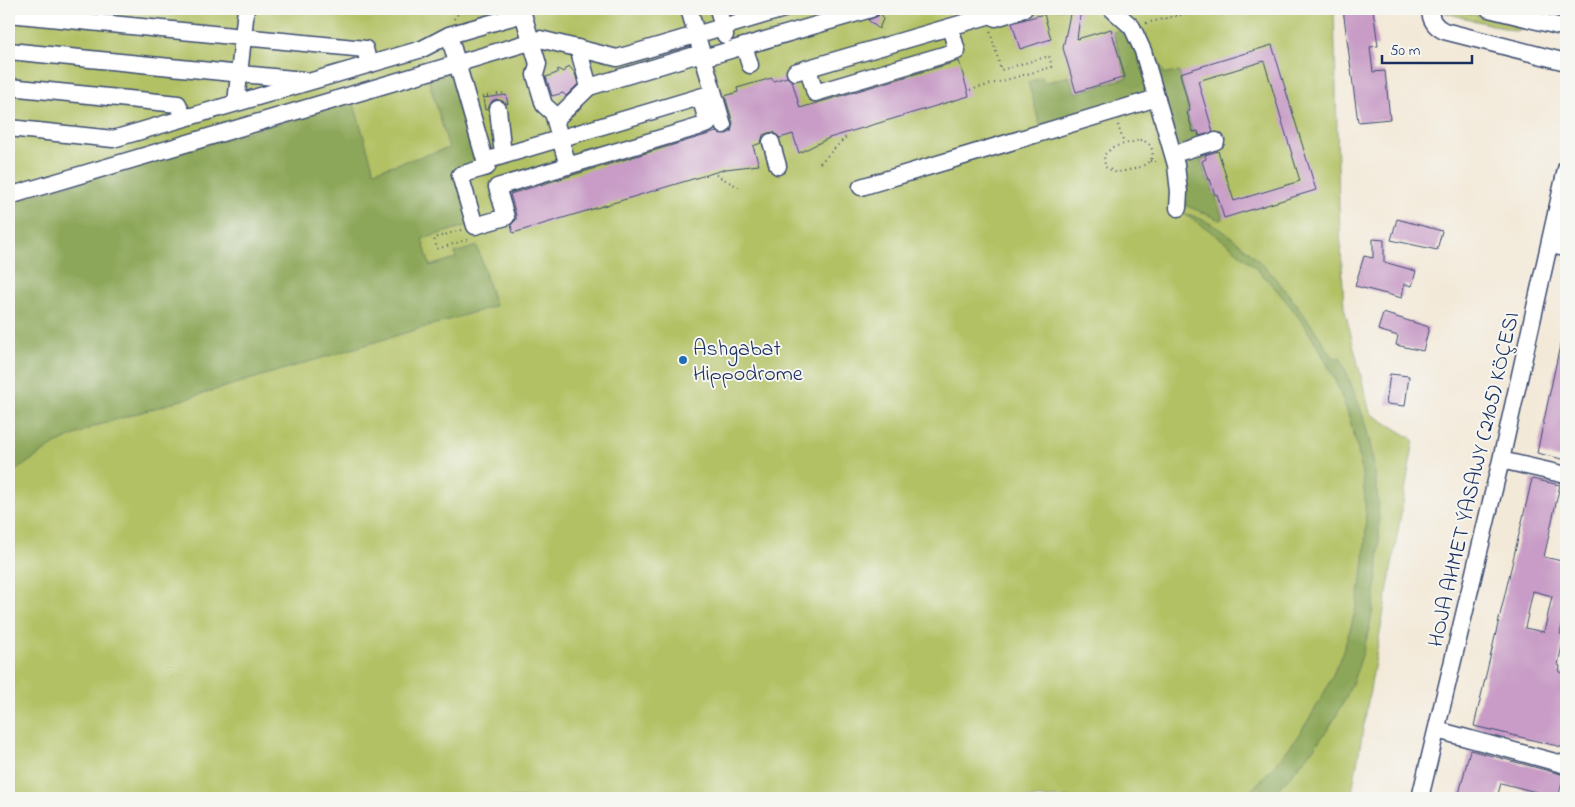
<svg xmlns="http://www.w3.org/2000/svg" width="1575" height="807" font-family="'Indie Flower',sans-serif">
<style>
.green{fill:#b2c164;stroke:#667861}
.forest{fill:#8da75a;stroke:#546b5c}
.building{fill:#c89cc6;fill-rule:evenodd}
.lines{fill:none;stroke-linecap:round;stroke-linejoin:round}
.minor-casing{stroke:#3b4b70;stroke-width:19}
.path{stroke:#3b4b70;stroke-width:2;stroke-dasharray:1 4;stroke-linecap:butt}
.minor{stroke:#fff;stroke-width:16}
.poi-dot{fill:#1f6fb2;stroke:#f6f6f2;stroke-width:2}
.labels{text-anchor:middle;stroke-width:4;stroke-linejoin:round;paint-order:stroke}
.poi-label{font-size:22px;fill:#1b2f5e;stroke:#f6f6f2;text-anchor:start}
.street-label{font-size:22px;fill:#1b2f5e;stroke:#f6f6f2}
</style>
<rect width="100%" height="100%" fill="#f6f6f2"/>
<filter id="ink" filterUnits="userSpaceOnUse"><feTurbulence type="fractalNoise" baseFrequency=".02" numOctaves="2"/><feDisplacementMap in="SourceGraphic" scale="10" xChannelSelector="R" yChannelSelector="G"/><feConvolveMatrix kernelMatrix="1 2 1 2 8 2 1 2 1" color-interpolation-filters="sRGB"/></filter>
<filter id="wash" filterUnits="userSpaceOnUse"><feTurbulence type="fractalNoise" baseFrequency=".0096" numOctaves="4" result="noise"/><feDisplacementMap in="SourceGraphic" scale="20" xChannelSelector="R" yChannelSelector="G"/><feGaussianBlur stdDeviation="1.12" result="paint"/><feColorMatrix in="noise" values="0 0 0 0 0 0 0 0 0 0 0 0 0 0 0 0 0 1.4 0 .05"/><feComposite in="paint" operator="in"/></filter>
<g filter="url(#wash)">
<rect width="100%" height="100%" fill="#f3e9d8"/>
<!-- green -->
<path class="green" d="M9 9H1334L1339 208 1344 307 1370 413 1414 440 1351 798H9Z
M1444 9H1452L1521 26 1519 32 1446 13Z"/>
<!-- forest -->
<path class="forest" d="M1123 29 1132 39 1151 96 1041 129 1028 82 1042 77 1044 83 1069 76 1075 93 1127 78 1113 32Z
M1150 52 1154 53 1165 74 1179 72 1189 111 1186 112 1193 133 1197 132 1199 140 1178 145Z
M454 71 481 164 457 172 472 224 422 239 430 266 456 258 455 253 477 246 495 306 95 426 55 444 9 475V203L353 101 374 171 449 148 428 78Z
M1203 151 1205 159 1201 160 1207 180H1210L1223 219 1220 220 1185 205 1182 158Z
M1182 213C1246 227 1301 308 1334 359L1340 357C1351 384 1363 411 1369 439 1389 530 1381 649 1328 729 1311 754 1290 776 1270 798H1243C1427 628 1402 341 1182 213Z"/>
<g id="blocks">
<!-- building -->
<path class="building" d="M1071 9H1081L1077 39 1111 29 1125 77 1076 92 1063 48Z
M1343 9H1373L1378 46 1370 47 1373 72 1385 71 1390 119 1358 122Z
M881 11 883 19 879 29 868 20 878 16Z
M1044 14 1051 39 1020 49 1012 23Z
M1272 45 1316 190 1224 218 1217 194 1215 195 1210 179 1208 180 1202 161 1206 159 1205 155 1218 151 1234 201 1300 181 1264 61 1198 81 1213 132 1199 136 1198 131 1193 132 1187 112 1190 111 1180 73Z
M959 61 969 96 829 138 799 153 793 134 780 138 774 132 768 133 763 135 761 143 753 146 759 165 726 169 513 233 511 225 516 220V215L510 194 716 132 726 134 731 132 733 123 725 96 738 92 737 88 772 78 773 81 787 77 792 81 800 108Z
M569 66 575 73 578 84 566 96 563 93 552 96 546 77 557 73 558 69 563 72Z
M506 95 508 104 496 99 492 101 488 109 485 110 483 98Z
M1397 219 1442 231 1437 250 1391 240Z
M1373 239 1384 240V262L1416 271 1412 286 1404 284 1402 298 1355 286 1364 256 1373 258Z
M1383 313 1429 327 1423 351 1396 345 1398 336 1378 330Z
M1562 336H1566V460L1537 453Z
M1390 374 1409 376 1405 406 1386 404Z
M1532 479 1560 485 1544 557 1566 562V608L1560 634 1564 635 1558 665 1560 666 1559 672 1566 674V748L1474 726ZM1533 591 1552 596 1544 632 1525 628Z
M1470 750 1564 775 1558 798H1534L1536 792 1501 783 1497 798H1458Z"/>
</g>
</g>
<g filter="url(#ink)">
<use href="#blocks" fill-opacity="0" stroke="#3b4b70" stroke-width="1"/>
<g class="lines">
<defs>
<path id="minor" d="M689 9 723 125
M718 9 725 35
M1112 9 1132 27 1143 51 1176 165 1179 192 1178 208
M1430 9C1430 19 1434 26 1444 31L1566 62
M1489 9 1566 28
M984 10 996 18 1024 9
M9 17V14L365 49 369 64
M449 35 487 167 460 175 475 226 506 217 497 187 708 124 700 97
M744 46 750 65
M578 48 589 87
M9 51 303 80
M703 58 871 9
M808 68 815 93 957 51 950 27
M795 72 991 15
M9 87 178 104 184 118
M236 103 246 9
M498 109 503 155
M555 120 589 87 702 53
M9 128 113 139 422 49 449 35 523 14 538 64 535 75 544 105 553 113 568 166
M771 142 778 166
M1174 154 1216 141
M485 161 713 93
M861 187 1157 98
M9 196 540 39 617 58 784 9
M1560 247 1566 221
M1501 460 1566 475
M1437 730 1566 765
M1420 798 1501 460 1566 169"/>
</defs>
<!-- minor casing -->
<use href="#minor" class="minor-casing"/>
<!-- path -->
<path class="path" d="M454 19 462 9
M1146 23 1205 9
M970 90 1052 67 1049 56 1001 70 990 31
M497 94 505 93
M482 97 492 95
M1118 125 1124 144
M1140 140C1146 141 1151 144 1152 150 1157 167 1127 171 1115 172L1105 167 1104 155 1113 147Z
M1150 161H1160
M820 163 848 135
M716 175 742 189
M461 230 434 238 437 249 469 239"/>
<!-- minor -->
<use href="#minor" class="minor"/>
</g>
</g>
<!-- markers -->
<circle class="poi-dot" cx="683" cy="360" r="5"/>
<g class="labels">
<!-- poi labels -->
<g class="poi-label">
<text x="693" y="355">Ashgabat<tspan x="693" dy="25">Hippodrome</tspan></text>
</g>
<!-- street labels -->
<g class="street-label">
<text transform="translate(1472 479) rotate(-77)" y="8">HOJA AHMET ÝASAWY (2105) KÖÇESI</text>
</g>
</g>
<!-- margin -->
<rect width="1575" height="807" fill="none" stroke="#f6f6f2" stroke-width="30"/>
<!-- scale -->
<path d="M1382 55v8h90v-8" fill="none" stroke="#1b2f5e" stroke-width="2.5"/>
<text x="1390" y="55" font-size="15" fill="#1b2f5e" stroke="#f6f6f2" stroke-width="4" paint-order="stroke">50 m</text>
</svg>
